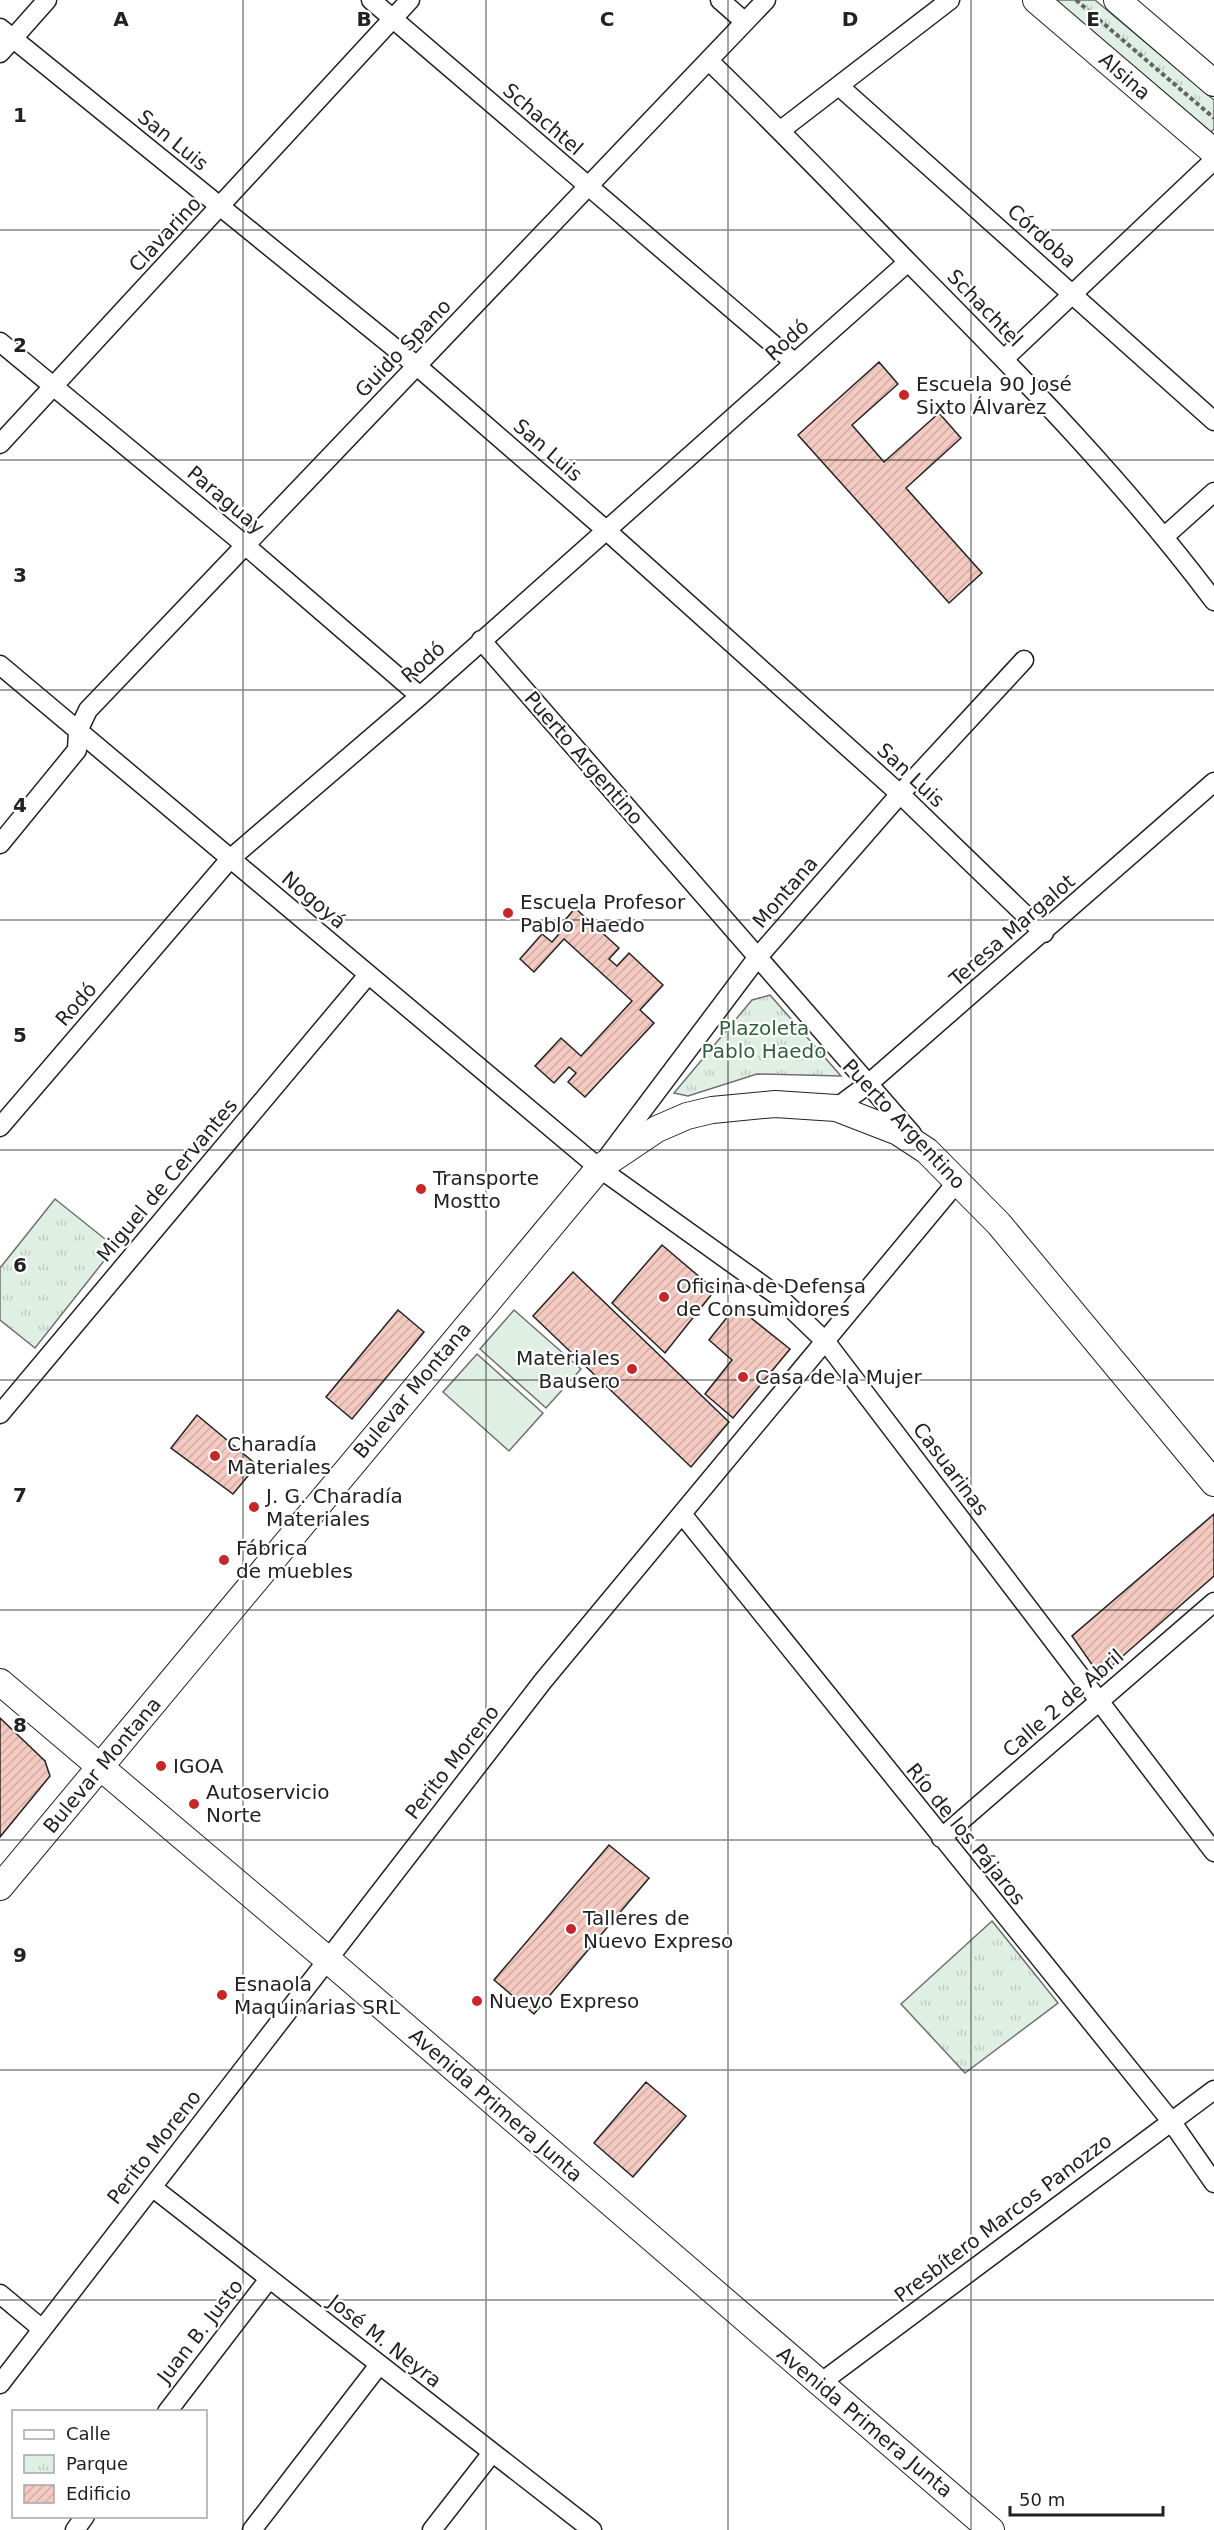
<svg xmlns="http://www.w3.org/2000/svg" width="1214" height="2530" font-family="'DejaVu Sans',sans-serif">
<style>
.grass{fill:#e0efe3;stroke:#6f6f6f;stroke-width:1.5}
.park{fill:url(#park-tufts);stroke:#6f6f6f;stroke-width:1.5}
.building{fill:url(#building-hatch);stroke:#222;stroke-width:1.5}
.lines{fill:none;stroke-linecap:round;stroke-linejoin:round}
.minor-casing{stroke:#222;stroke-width:21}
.secondary-casing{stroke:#222;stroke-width:28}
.path{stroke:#646464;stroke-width:4;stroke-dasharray:4.5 3;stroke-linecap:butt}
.minor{stroke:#fff;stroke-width:18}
.secondary{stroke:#fff;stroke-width:26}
.grid{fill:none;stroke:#222;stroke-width:1.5;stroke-opacity:0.55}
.poi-dot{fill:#c62828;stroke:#fff;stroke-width:2}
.labels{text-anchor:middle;stroke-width:4.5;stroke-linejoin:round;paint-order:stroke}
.street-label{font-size:20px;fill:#222;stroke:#fff}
.poi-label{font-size:20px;fill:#222;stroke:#fff;text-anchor:start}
.park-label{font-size:20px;fill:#2f5e38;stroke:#fff}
.grid-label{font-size:20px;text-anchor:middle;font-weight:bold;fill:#222;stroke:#fff;stroke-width:4.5;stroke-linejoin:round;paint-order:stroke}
</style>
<defs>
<pattern id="park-tufts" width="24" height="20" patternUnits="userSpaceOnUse" patternTransform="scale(1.5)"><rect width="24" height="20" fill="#e0efe3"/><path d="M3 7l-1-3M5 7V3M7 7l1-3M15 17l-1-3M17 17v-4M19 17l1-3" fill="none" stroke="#c0cdc2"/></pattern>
<pattern id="building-hatch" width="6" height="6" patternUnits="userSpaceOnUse" patternTransform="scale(1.5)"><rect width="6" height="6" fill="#f3c9c0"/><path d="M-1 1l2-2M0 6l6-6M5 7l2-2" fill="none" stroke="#d0aca5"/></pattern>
</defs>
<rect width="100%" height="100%" fill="#fff"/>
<!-- grass -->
<path class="grass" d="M514 1310 581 1369 546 1408 480 1349Z
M477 1354 543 1413 509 1451 443 1392Z"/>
<!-- park -->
<path class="park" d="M1055 0H1095L1214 100V129L1209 134Z
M770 995 841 1076 757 1074 688 1096 674 1093 752 1000Z
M55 1199 115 1247 35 1348 0 1320V1268Z
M992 1921 1058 2003 965 2073 901 2004Z"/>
<!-- building -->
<path class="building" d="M879 362 898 384 852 425 884 462 939 413 961 438 906 488 982 573 949 603 798 435Z
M575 908 619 948 609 959 617 966 629 953 663 985 640 1010 654 1023 585 1097 568 1082 576 1073 569 1067 554 1083 535 1066 561 1038 581 1056 632 1001 564 939 534 972 520 959 542 934 552 942 564 928 561 925Z
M662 1245 715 1290 665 1353 612 1303Z
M573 1272 729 1422 691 1467 533 1316Z
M736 1306 790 1349 733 1418 705 1394 732 1360 709 1340Z
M398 1310 424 1332 352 1419 326 1397Z
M197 1415 257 1465 233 1494 171 1448Z
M1214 1514V1576L1100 1676 1072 1636Z
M0 1718 45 1761 50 1776 0 1837Z
M609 1845 649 1878 534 2014 494 1980Z
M646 2082 686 2116 633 2177 594 2143Z"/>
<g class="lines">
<defs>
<path id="minor" d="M371 0 795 363
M720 0 745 22
M0 28 417 366 607 531 900 794 1044 933
M0 53 47 0
M709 61C782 131 852 205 923 277 1025 380 1127 485 1214 601
M839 86 1214 421
M781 130 950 0
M0 342 245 545 420 696
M1004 359 1214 160
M0 444 410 0
M1165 536 1214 492
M481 640 912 1134
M0 665 599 1168 778 1296 826 1342 1214 1852
M0 844 77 750 78 731 88 710 766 0
M836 1108 867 1085 1214 782
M0 1127 230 859 420 696 908 262
M609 1155 757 958 900 794 1024 660
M0 1414 368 975
M682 1514 1171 2121 1214 2183
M941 1838 1214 1602
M152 2187 592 2530
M0 2294 42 2329
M0 2384 543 1681 957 1182
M819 2384 1214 2090
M167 2412 269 2279
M75 2530 85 2516
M252 2530 379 2365
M432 2530 492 2453"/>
<path id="secondary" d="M1036 0 1214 152
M1117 0 1214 83
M0 1682 327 1959 991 2530
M0 1887 599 1168 657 1129 687 1116 712 1110 775 1104 836 1108 898 1132 927 1151 999 1224 1214 1483"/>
</defs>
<!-- minor casing -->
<use href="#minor" class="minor-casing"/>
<!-- secondary casing -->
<use href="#secondary" class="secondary-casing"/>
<!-- path -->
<path class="path" d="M1076 0 1214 118"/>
<!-- minor -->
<use href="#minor" class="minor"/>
<!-- secondary -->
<use href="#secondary" class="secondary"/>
</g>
<!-- grid -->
<path class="grid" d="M243 0V2530M486 0V2530M728 0V2530M971 0V2530M0 230H1214M0 460H1214M0 690H1214M0 920H1214M0 1150H1214M0 1380H1214M0 1610H1214M0 1840H1214M0 2070H1214M0 2300H1214"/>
<!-- markers -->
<g class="poi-dot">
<circle cx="904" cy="395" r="6"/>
<circle cx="508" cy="913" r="6"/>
<circle cx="421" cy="1189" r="6"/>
<circle cx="664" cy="1297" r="6"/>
<circle cx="632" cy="1369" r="6"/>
<circle cx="743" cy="1377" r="6"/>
<circle cx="215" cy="1456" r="6"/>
<circle cx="254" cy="1507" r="6"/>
<circle cx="224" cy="1560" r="6"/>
<circle cx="161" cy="1766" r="6"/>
<circle cx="194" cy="1804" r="6"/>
<circle cx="571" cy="1929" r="6"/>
<circle cx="222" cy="1995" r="6"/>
<circle cx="477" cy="2001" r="6"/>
</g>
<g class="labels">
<!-- street labels -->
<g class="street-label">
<text transform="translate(1125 76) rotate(41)" y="7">Alsina</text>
<text transform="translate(543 119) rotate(41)" y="7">Schachtel</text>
<text transform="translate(173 140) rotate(39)" y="7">San Luis</text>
<text transform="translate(165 234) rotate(-47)" y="7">Clavarino</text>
<text transform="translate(1042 236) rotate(42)" y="7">Córdoba</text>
<text transform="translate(985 308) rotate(46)" y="7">Schachtel</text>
<text transform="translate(787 340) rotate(-42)" y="7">Rodó</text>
<text transform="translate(403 348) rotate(-46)" y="7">Guido Spano</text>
<text transform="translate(548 450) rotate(41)" y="7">San Luis</text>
<text transform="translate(226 500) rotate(40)" y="7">Paraguay</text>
<text transform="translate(423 662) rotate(-42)" y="7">Rodó</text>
<text transform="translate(584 758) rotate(49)" y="7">Puerto Argentino</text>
<text transform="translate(911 775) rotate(43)" y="7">San Luis</text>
<text transform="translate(785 892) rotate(-49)" y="7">Montana</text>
<text transform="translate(314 900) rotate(40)" y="7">Nogoyá</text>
<text transform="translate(1012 930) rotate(-41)" y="7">Teresa Margalot</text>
<text transform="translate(76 1004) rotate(-49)" y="7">Rodó</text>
<text transform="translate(904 1124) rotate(47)" y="7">Puerto Argentino</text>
<text transform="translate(167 1180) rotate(-50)" y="7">Miguel de Cervantes</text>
<text transform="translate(412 1390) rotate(-50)" y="7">Bulevar Montana</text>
<text transform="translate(951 1469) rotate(53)" y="7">Casuarinas</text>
<text transform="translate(1063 1703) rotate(-41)" y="7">Calle 2 de Abril</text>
<text transform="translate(452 1762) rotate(-52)" y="7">Perito Moreno</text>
<text transform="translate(102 1765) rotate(-50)" y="7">Bulevar Montana</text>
<text transform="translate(966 1834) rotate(51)" y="7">Río de los Pájaros</text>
<text transform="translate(496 2105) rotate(41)" y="7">Avenida Primera Junta</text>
<text transform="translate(154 2147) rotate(-52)" y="7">Perito Moreno</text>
<text transform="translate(1003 2218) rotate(-37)" y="7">Presbítero Marcos Panozzo</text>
<text transform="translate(200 2331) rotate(-52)" y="7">Juan B. Justo</text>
<text transform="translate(385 2341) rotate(38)" y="7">José M. Neyra</text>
<text transform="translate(865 2422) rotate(40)" y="7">Avenida Primera Junta</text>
</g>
<!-- poi labels -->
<g class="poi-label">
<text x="916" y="391">Escuela 90 José<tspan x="916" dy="23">Sixto Álvarez</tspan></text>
<text x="520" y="909">Escuela Profesor<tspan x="520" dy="23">Pablo Haedo</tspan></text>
<text x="433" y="1185">Transporte<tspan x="433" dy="23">Mostto</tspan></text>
<text x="676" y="1293">Oficina de Defensa<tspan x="676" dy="23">de Consumidores</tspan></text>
<text x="620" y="1365" text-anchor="end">Materiales<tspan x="620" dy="23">Bausero</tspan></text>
<text x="755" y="1384">Casa de la Mujer</text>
<text x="227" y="1451">Charadía<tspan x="227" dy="23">Materiales</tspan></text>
<text x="266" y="1503">J. G. Charadía<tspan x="266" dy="23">Materiales</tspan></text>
<text x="236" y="1555">Fábrica<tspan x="236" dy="23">de muebles</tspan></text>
<text x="173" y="1773">IGOA</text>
<text x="206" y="1799">Autoservicio<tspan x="206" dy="23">Norte</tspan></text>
<text x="583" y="1925">Talleres de<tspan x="583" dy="23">Nuevo Expreso</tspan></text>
<text x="234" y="1991">Esnaola<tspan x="234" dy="23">Maquinarias SRL</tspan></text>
<text x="489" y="2008">Nuevo Expreso</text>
</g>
<!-- park labels -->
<g class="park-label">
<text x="764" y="1035">Plazoleta<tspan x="764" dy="23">Pablo Haedo</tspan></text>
</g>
</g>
<g class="grid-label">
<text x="121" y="26">A</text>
<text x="364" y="26">B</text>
<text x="607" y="26">C</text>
<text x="850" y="26">D</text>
<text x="1093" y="26">E</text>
<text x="20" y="122">1</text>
<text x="20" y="352">2</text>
<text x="20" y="582">3</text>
<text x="20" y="812">4</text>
<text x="20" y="1042">5</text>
<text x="20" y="1272">6</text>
<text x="20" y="1502">7</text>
<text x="20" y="1732">8</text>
<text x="20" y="1962">9</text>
</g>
<!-- legend -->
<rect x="12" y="2410" width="195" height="108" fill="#ffffff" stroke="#a7a7a7" stroke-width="1.5"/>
<rect x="24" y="2430" width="30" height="9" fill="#ffffff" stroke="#a7a7a7" stroke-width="1.5"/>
<text x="66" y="2440" font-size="18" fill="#222222">Calle</text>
<rect x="24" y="2455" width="30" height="18" fill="url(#park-tufts)" stroke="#a7a7a7" stroke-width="1.5"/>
<text x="66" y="2470" font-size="18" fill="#222222">Parque</text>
<rect x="24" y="2485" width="30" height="18" fill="url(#building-hatch)" stroke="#a7a7a7" stroke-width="1.5"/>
<text x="66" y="2500" font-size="18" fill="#222222">Edificio</text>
<!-- scale -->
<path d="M1010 2506v9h153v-9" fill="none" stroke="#222222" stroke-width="3"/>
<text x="1019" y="2506" font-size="18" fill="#222222" stroke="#ffffff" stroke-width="4.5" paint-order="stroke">50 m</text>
</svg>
